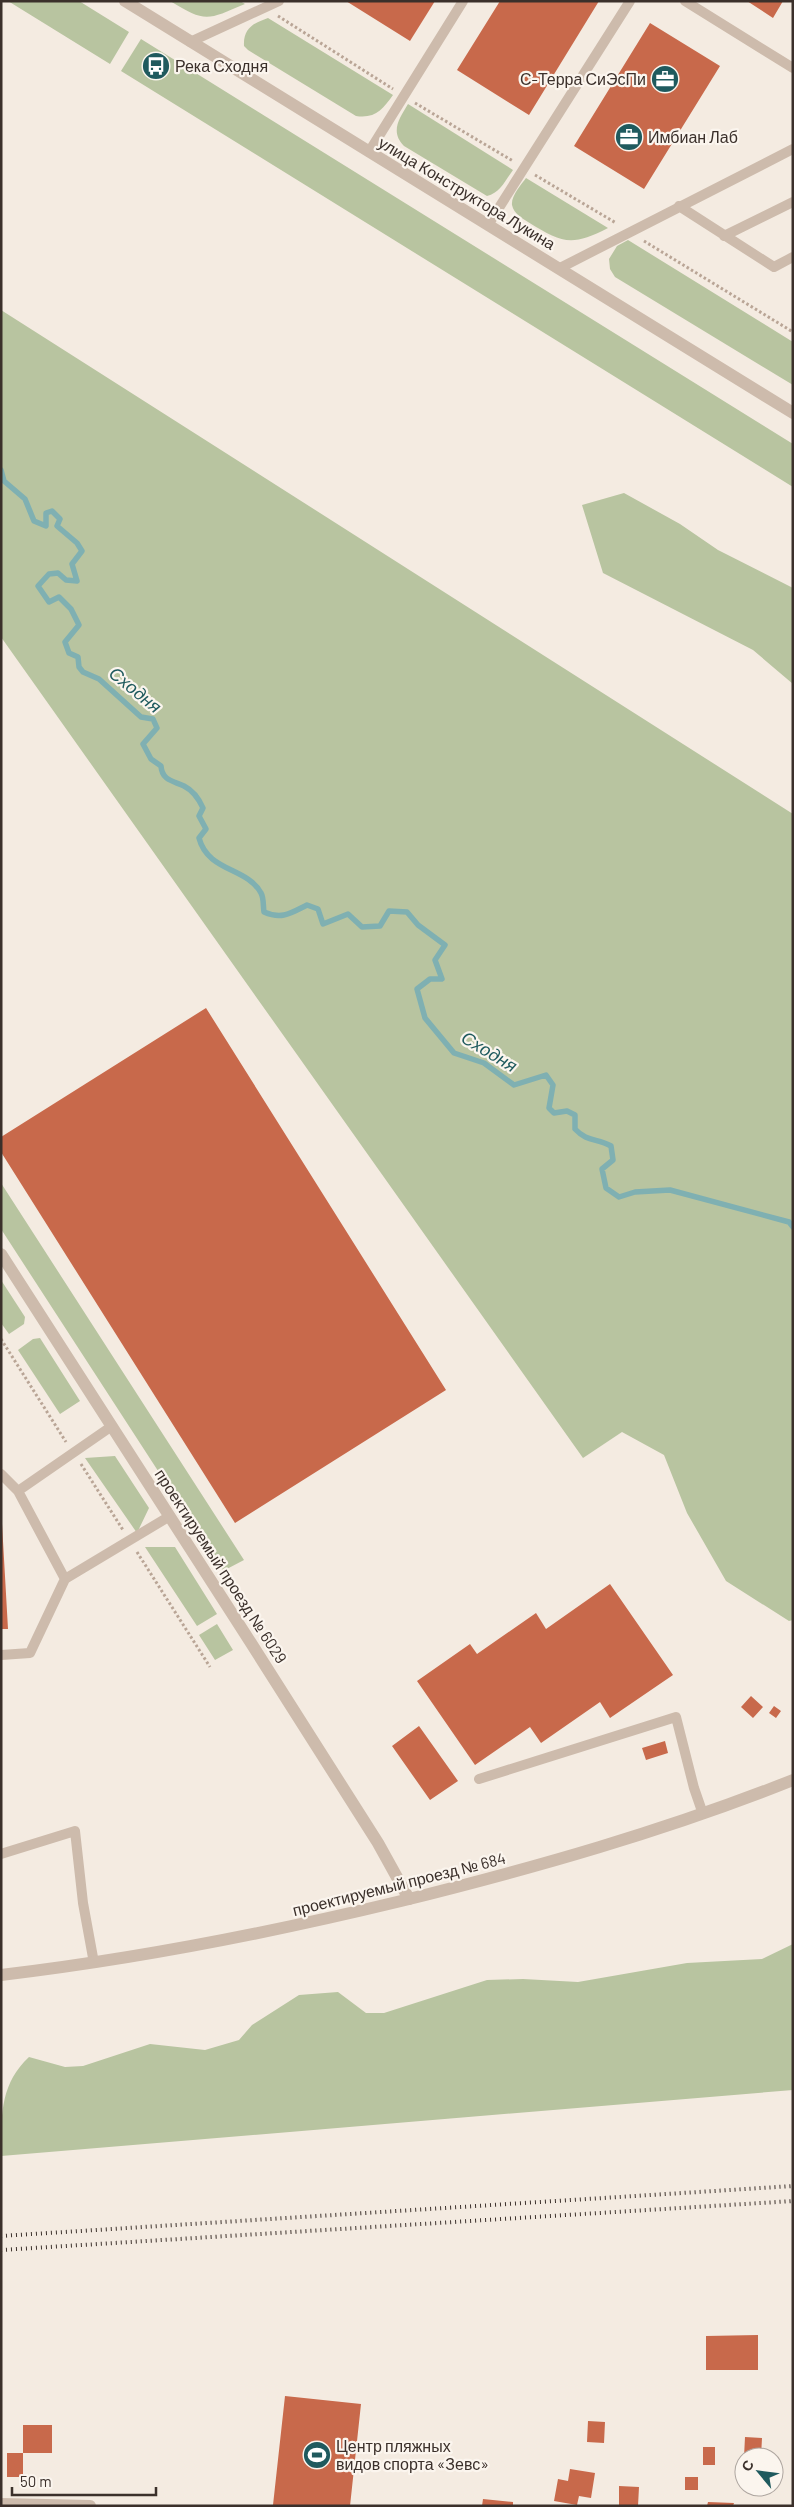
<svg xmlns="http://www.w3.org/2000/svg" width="794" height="2507" font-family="Barlow,sans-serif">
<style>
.green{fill:#b8c4a0}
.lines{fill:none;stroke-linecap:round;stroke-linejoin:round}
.stream{stroke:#7fb0b2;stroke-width:5.5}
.building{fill:#c8694b}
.path{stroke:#b9a596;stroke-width:3;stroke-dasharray:2.5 2.5;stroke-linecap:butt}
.service{stroke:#cdbbac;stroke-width:10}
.minor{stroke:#cdbbac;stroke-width:12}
.tertiary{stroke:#cdbbac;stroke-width:12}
.rail{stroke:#3b302b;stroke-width:4;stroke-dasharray:1 4;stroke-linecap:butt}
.labels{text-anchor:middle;stroke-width:4.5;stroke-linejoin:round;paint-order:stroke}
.poi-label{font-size:16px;fill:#3b302b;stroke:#fbf5ee;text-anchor:start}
.street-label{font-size:16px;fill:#3b302b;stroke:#fbf5ee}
.water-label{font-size:18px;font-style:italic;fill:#1f5a5e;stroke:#fbf5ee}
</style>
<rect width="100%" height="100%" fill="#f4ebe1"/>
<!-- green -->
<path class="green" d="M8 1H79L129 32 110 64Z
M170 1H240L245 4C207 20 206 23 170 1Z
M268 18 393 95C383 109 375 119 356 116L248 50 244 46C243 28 254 23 268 18Z
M141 39 793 444V487L121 71Z
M408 104 513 170C505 181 500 193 487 196L404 146C390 132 399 119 408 104Z
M526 178 608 228C571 247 562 243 528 222 522 218 514 214 512 205 511 196 521 185 526 178Z
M628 240 793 342V385L615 277 610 269 609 259 617 246Z
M1 310 793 814V1620L789 1621 726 1581 687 1513 664 1455 622 1432 583 1458 1 637Z
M624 493 680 524 718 550 793 588V684L753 650 603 573 582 505Z
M1 1183 244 1560 223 1571 1 1229Z
M1 1280 25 1317 24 1324 9 1334 1 1323Z
M40 1338 80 1401 60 1414 18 1350 33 1339Z
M115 1456 149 1508 137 1533 85 1458Z
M145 1547H175L217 1614 197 1626Z
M217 1624 233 1650 215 1660 199 1635Z
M793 1944V2090L1 2156C1 2116 0 2084 29 2057L65 2067 83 2066 150 2044 205 2050 239 2040 252 2025 299 1995 338 1992 366 2013H384L487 1980 523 1979 578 1982 687 1963 762 1959Z"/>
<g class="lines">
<!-- stream -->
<path class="stream" d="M1 470 4 481 25 499 34 521 46 526V513L52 511 60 519 57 526 77 543 82 551 72 564 77 581 66 580 58 573 49 574 38 586 49 602 59 597 71 609 79 625 65 642 69 653 78 657 79 667 83 672 99 679 141 717 153 719 157 728 143 744 151 759 161 766C162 781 174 781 184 786 194 791 199 799 203 808L199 816 206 829 199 838C208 872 247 867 261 893 264 898 263 907 264 912 282 920 291 913 307 905L318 909 323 924 348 914 362 927 380 926 389 911 407 912 418 925 445 945 435 960 442 979H430L417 989 425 1018 454 1053 484 1063 514 1085 546 1075 553 1085 549 1108 554 1113 567 1111 575 1115V1129C587 1142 597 1138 611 1146L613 1160 602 1169 606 1188 619 1197 635 1192 670 1190 789 1222 793 1227"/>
</g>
<!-- building -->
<path class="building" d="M346 1H435L410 41Z
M500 1H599L529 115 457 70Z
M747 1H783L773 18Z
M650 23 720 66 644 189 574 146Z
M206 1008 446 1390 235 1523 1 1152V1137Z
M1 1506 8 1629H1Z
M610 1584 673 1675 610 1718 600 1702 541 1743 530 1727 475 1765 417 1681 470 1644 477 1654 536 1613 546 1629Z
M751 1696 763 1707 753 1718 741 1707Z
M774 1706 781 1711 776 1718 769 1713Z
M419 1726 458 1781 430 1800 392 1746Z
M665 1741 668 1753 646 1760 642 1748Z
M758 2335V2370H706V2336Z
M285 2396 361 2404 350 2506 273 2505Z
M588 2421 605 2422 604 2443 587 2442Z
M23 2425H52V2453H23Z
M745 2437 762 2438 761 2457H744Z
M703 2447H715V2465H703Z
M7 2453H23V2477H7Z
M570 2469 595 2473 591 2498 579 2496 577 2505 554 2501 558 2479 568 2481Z
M685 2477H698V2490H685Z
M619 2486 639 2487 638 2506H619Z
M483 2499 513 2502V2506H482Z
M708 2502 734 2503 733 2506H707Z"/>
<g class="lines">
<!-- path -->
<path class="path" d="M278 16 393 89
M415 103 513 161
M535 175 616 223
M644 241 793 332
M1 1339 66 1442
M81 1464 123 1530
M137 1552 210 1667"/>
<!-- service -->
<path class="service" d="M685 1 793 68
M190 42 279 1
M369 152 463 1
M679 206 774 267 793 257
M488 225 630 1
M724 236 793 202
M560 268 793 149
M1 1474 18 1491 65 1579
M18 1491 112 1426
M1 1655 30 1653 65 1579 170 1516
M479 1779 676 1717 694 1788 703 1814
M1 1854 75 1831 83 1903 94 1963"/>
<!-- minor -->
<path class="minor" d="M125 1 793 413
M1 1254 251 1643 378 1843 409 1899
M1 2504 90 2506"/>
<!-- tertiary -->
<path class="tertiary" d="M1 1975C136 1959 269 1933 401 1901 534 1868 665 1831 793 1780"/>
<!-- rail -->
<path class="rail" d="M1 2236 793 2186
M1 2250 793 2201"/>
</g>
<!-- icons -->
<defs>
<symbol id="bus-disc" viewBox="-11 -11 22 22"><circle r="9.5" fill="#1f5a5e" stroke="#fbf5ee"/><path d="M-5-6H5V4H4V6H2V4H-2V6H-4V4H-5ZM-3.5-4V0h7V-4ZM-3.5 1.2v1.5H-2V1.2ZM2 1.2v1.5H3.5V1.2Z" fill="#fff"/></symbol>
<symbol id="office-disc" viewBox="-11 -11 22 22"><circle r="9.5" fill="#1f5a5e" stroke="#fbf5ee"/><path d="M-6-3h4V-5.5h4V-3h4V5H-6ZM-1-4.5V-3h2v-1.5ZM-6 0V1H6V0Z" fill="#fff"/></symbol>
<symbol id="stadium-disc" viewBox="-11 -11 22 22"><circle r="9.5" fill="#1f5a5e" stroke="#fbf5ee"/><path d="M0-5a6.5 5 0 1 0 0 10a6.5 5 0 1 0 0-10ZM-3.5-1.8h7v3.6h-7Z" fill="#fff"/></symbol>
</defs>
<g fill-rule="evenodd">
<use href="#bus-disc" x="140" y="50" width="32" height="32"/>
<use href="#office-disc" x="649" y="63" width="32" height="32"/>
<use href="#office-disc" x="613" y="121" width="32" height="32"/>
<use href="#stadium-disc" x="301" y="2439" width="32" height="32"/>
</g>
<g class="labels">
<!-- poi labels -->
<g class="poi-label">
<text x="175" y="72">Река Сходня</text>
<text x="646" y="85" text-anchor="end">С-Терра СиЭсПи</text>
<text x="648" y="143">Имбиан Лаб</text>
<text x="336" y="2452">Центр пляжных<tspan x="336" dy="18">видов спорта «Зевс»</tspan></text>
</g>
<!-- street labels -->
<g class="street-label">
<text transform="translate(467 193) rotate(31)" y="6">улица Конструктора Лукина</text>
<text transform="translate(221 1566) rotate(57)" y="6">проектируемый проезд № 6029</text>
<text transform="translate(399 1884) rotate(-14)" y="6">проектируемый проезд № 684</text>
</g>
<!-- water labels -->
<g class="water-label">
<text transform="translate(135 690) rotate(39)" y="6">Сходня</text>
<text transform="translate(489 1052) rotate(31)" y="6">Сходня</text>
</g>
</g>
<!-- border -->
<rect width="794" height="2507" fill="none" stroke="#3b302b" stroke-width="5"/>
<!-- north arrow -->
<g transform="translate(759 2472) rotate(299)"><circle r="24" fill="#fbf5ee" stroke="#aea6a0"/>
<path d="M0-4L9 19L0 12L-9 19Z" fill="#1f5a5e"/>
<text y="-8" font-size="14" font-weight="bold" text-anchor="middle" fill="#3b302b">С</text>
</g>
<!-- scale -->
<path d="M12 2487v8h144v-8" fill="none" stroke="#3b302b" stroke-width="2.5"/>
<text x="20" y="2487" font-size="15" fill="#3b302b" stroke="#fbf5ee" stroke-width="4" paint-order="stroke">50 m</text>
</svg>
